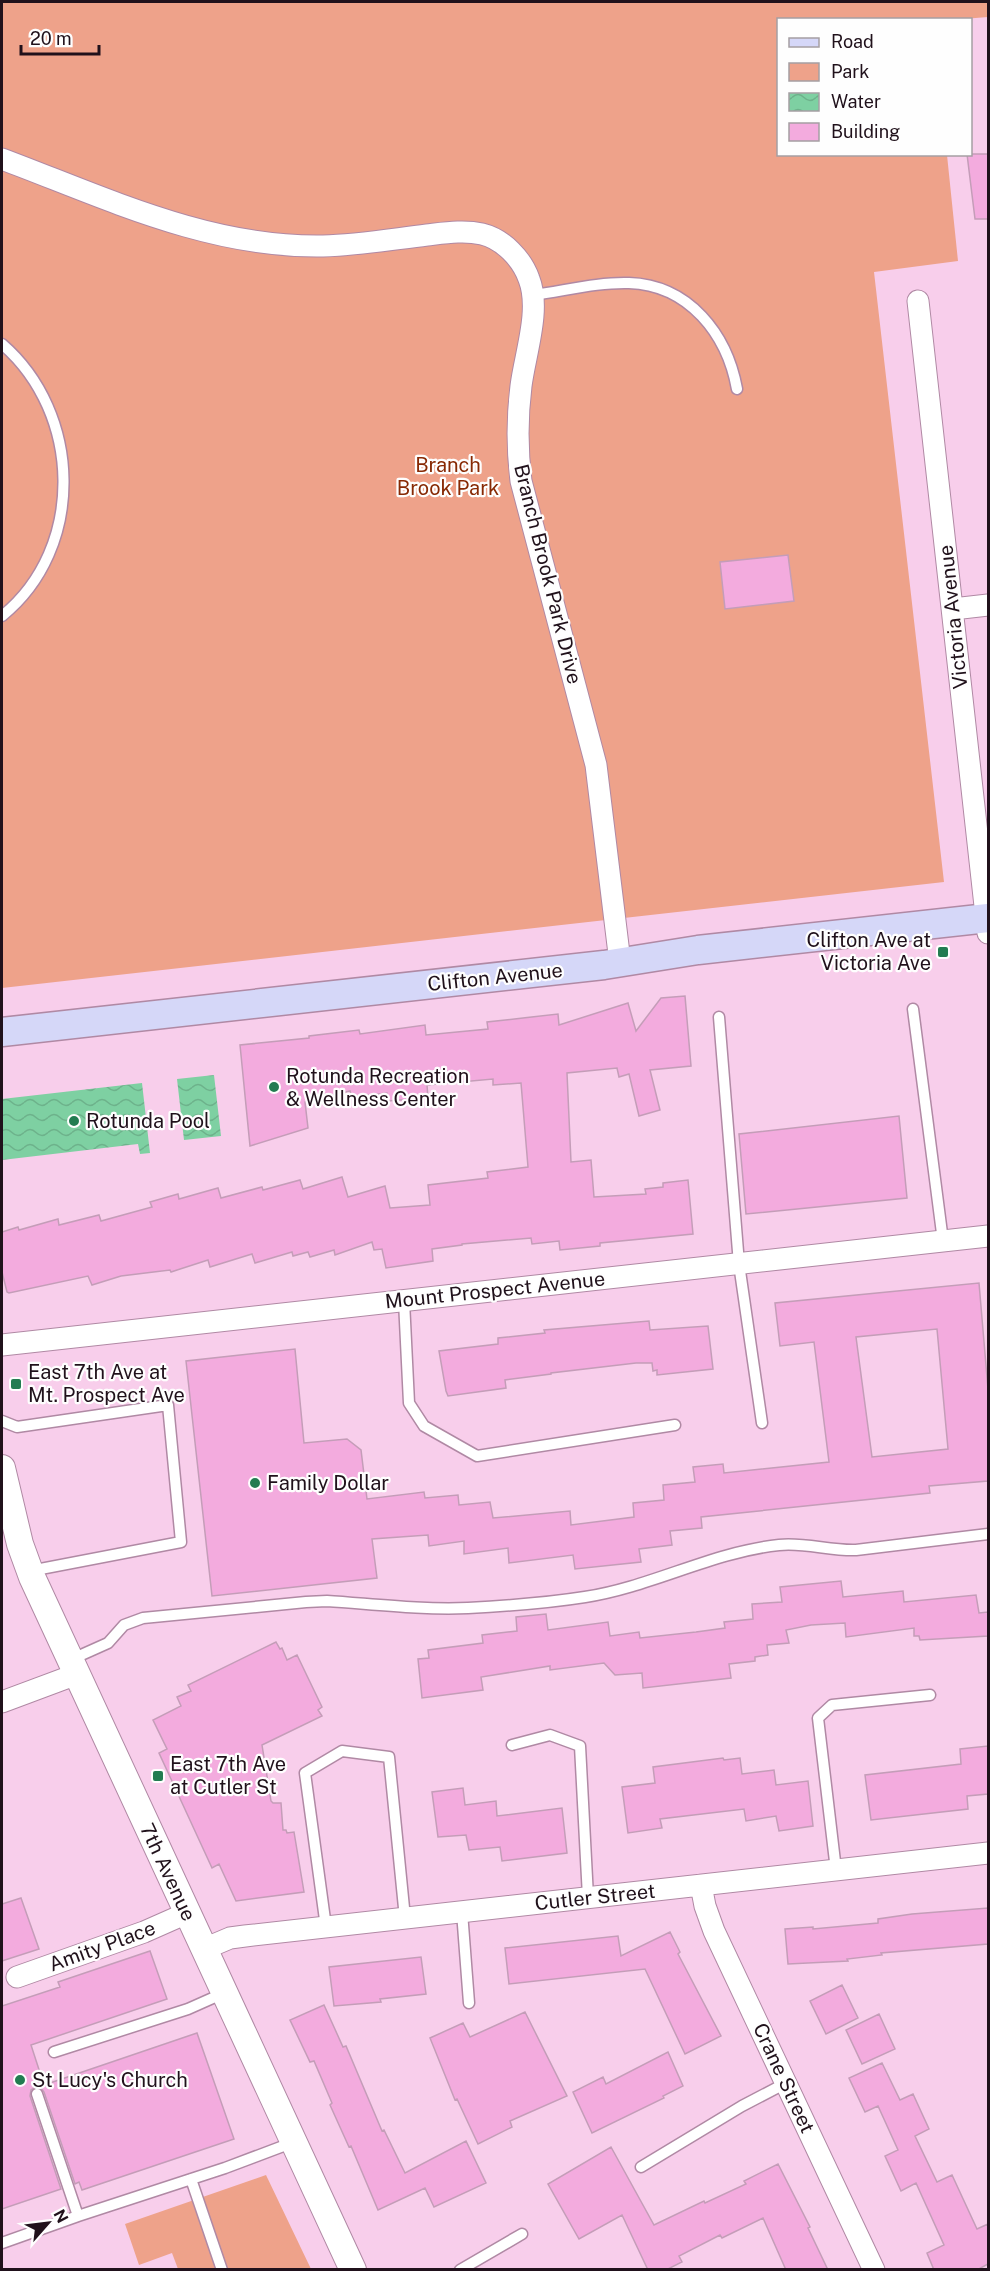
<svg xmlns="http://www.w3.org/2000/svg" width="990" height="2271" font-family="'Public Sans',sans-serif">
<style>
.green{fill:#eea28a}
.water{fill:url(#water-waves)}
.building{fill:#f3abde;stroke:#c49db8;stroke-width:1.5;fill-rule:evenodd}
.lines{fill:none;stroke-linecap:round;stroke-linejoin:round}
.service-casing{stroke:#b089a4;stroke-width:13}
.minor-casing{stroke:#b089a4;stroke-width:23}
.tertiary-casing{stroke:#b089a4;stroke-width:28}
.secondary-casing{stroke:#b089a4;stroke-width:31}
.service{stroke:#fff;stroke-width:10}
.minor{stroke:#fff;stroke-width:21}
.tertiary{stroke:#fff;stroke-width:26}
.secondary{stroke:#d5d7f8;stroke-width:28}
.poi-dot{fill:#227c51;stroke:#fefefe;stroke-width:2}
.labels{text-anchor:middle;stroke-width:4.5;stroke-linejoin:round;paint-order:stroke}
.park-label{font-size:20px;fill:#872904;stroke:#fefefe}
.street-label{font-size:20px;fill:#20111b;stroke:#fefefe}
.poi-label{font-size:20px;fill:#20111b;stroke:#fefefe;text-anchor:start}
</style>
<defs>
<pattern id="water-waves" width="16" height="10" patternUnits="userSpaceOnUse" patternTransform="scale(1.5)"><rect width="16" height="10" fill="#7ed0a2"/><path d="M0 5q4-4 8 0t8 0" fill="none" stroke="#6db28b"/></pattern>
</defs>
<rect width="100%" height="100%" fill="#f8ceeb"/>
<!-- green -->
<path class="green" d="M2 2H988V17L963 19 778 20V154L947 155 958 261 874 272 944 882 2 988Z
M266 2175 311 2269H178L172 2253 139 2265 125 2224Z"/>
<!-- water -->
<path class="water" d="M214 1075 221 1136 184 1140 177 1079Z
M142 1083 150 1153 140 1154 138 1144 2 1160V1099Z"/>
<!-- building -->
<path class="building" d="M967 154H988V219H975Z
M788 555 794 601 725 609 720 562Z
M685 996 691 1066 650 1070 660 1110 639 1116 629 1074 619 1077 617 1068 567 1073 571 1162 591 1160 594 1197 646 1194 645 1189 663 1187V1183L688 1180 693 1234 600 1243V1246L560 1250 559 1241 532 1244 531 1238 462 1244V1245L432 1249 433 1261 386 1268 382 1249 374 1250 372 1242 335 1255 334 1250 310 1257 308 1252 293 1256 292 1252 255 1263 252 1254 210 1267 208 1260 171 1272 170 1270 121 1276 92 1285 88 1276 9 1293 7 1292 2 1272V1232L18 1227 19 1230 58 1219 59 1225 99 1215 101 1221 152 1207 150 1202 178 1194 179 1199 218 1188 221 1198 262 1187 263 1190 300 1180 303 1189 342 1177 348 1197 385 1186 390 1208 430 1205 428 1185 488 1178 487 1172 528 1167 521 1083 493 1085V1079L427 1085 428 1098 388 1101 387 1093 352 1097 350 1091 305 1102 308 1128 250 1146 240 1045 309 1038V1036L359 1030 360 1034 425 1025 426 1035 488 1029 487 1022 558 1014 559 1025 628 1003 636 1031 661 998Z
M899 1116 907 1198 746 1214 739 1134Z
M979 1283 988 1389V1481L929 1486 930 1493 701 1517 702 1528 670 1531 672 1545 639 1549 641 1562 575 1569 573 1555 509 1563 508 1548 464 1554V1541L429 1546 428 1535 372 1539 377 1578 212 1596 186 1361 295 1349 304 1443 347 1439 361 1450 367 1499 424 1492 425 1498 458 1495 459 1505 490 1502 493 1518 570 1511 571 1525 634 1517 633 1503 664 1500 663 1485 695 1482 693 1467 723 1464 724 1473 829 1462 814 1342 780 1346 775 1303ZM937 1329 948 1449 872 1457 856 1337Z
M649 1321 650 1330 708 1326 713 1369 657 1375V1370L653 1371 652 1363H636L551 1373V1374L505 1380 506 1388 448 1396 446 1391 439 1351 498 1344V1338L545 1333 544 1330Z
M841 1581 843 1597 903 1591 904 1602 976 1595 979 1613 988 1612V1636L920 1640 919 1636H914V1628L846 1637 845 1623 811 1625 786 1630 789 1643 767 1645 768 1655 755 1657V1661L729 1664 731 1678 643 1688 642 1673 615 1675 604 1663 550 1670V1666L481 1677 483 1690 422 1698 418 1659 429 1658 428 1650 483 1643 482 1635 517 1631 516 1617 546 1614 548 1630 608 1622 610 1636 639 1632 640 1638 696 1632 725 1628 724 1622 753 1619 752 1604 782 1602 780 1587Z
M276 1642 280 1649 282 1648 287 1660 297 1655 322 1707 318 1710 322 1716 262 1745 271 1801 273 1803H281L283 1830H286L287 1833 294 1832 304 1892 236 1901 219 1864 212 1868 171 1779 159 1753 167 1749 153 1720 181 1706 177 1697 191 1691 188 1685Z
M988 1746V1794L967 1796 968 1809 871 1820 865 1775 961 1764 960 1749Z
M723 1758 724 1760 740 1758 742 1774 774 1770 776 1785 808 1781 813 1826 779 1831 776 1816 746 1821 744 1809 660 1819 662 1828 628 1833 622 1787 655 1783 653 1767Z
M463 1788 465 1805 496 1801 497 1816 562 1808 567 1853 502 1861 500 1847 469 1850 466 1835 438 1837 432 1792Z
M21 1898 39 1949 2 1961V1904Z
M988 1908V1944L881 1953 882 1955 847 1959 848 1961 788 1964 785 1929 813 1927V1929L878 1923V1919L912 1914Z
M670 1932 680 1952 678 1954 721 2036 685 2054 645 1969 509 1984 505 1948 618 1936 621 1956Z
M150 1951 167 1999 31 2045 44 2085 197 2033 234 2139 82 2190 79 2182 75 2184 44 2092 41 2088 35 2087 31 2090 30 2096 61 2189 2 2209V2006L60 1987 58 1982Z
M421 1957 426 1994 380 1999 381 2002 334 2006 329 1967Z
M842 1985 858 2018 826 2034 810 2001Z
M324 2005 343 2047 346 2046 382 2131 384 2130 405 2173 466 2141 486 2183 434 2207 425 2188 378 2210 351 2146 349 2147 330 2105 332 2103 314 2061 310 2062 290 2020Z
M525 2012 567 2096 510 2121 512 2127 478 2144 457 2099 455 2100 430 2038 463 2023 470 2037Z
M879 2014 895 2049 862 2064 846 2030Z
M668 2052 683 2086 663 2096 664 2098 592 2133 573 2092 603 2077 606 2084Z
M882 2063 900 2100 913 2094 929 2129 915 2136 937 2182 952 2175 977 2229 988 2224V2264L977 2270H934L927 2253 944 2245 916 2183 901 2191 885 2156 898 2150 878 2106 865 2112 849 2078Z
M611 2147 654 2225 704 2201 705 2203 746 2184 744 2181 778 2164 810 2227 808 2228 828 2270H786L763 2218 722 2238 720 2235 679 2256 682 2262 666 2270H648L622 2215 579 2239 548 2184Z"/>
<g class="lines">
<defs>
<path id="service" d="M533 295C564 291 598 282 629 283 689 285 727 334 737 389
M2 344C82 413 86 548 2 616
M913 1009 943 1241
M719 1017 739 1264 762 1423
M404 1301 409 1403 424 1426 477 1456 675 1425
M2 1421 17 1427 168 1405 181 1542 30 1571
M70 1660 108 1643 124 1625 143 1618 306 1602 327 1601C373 1604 421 1610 468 1608 506 1606 547 1603 585 1597 651 1587 712 1552 779 1545 804 1542 830 1551 856 1550L988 1534
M512 1745 550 1735 580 1746 588 1897
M836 1870 818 1718 832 1705 930 1695
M462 1912 469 2003
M326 1927 305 1773 342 1751 389 1757 405 1918
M54 2052 188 2009 224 1993
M37 2094 78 2216 225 2168 294 2142
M641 2167 742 2106 786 2083
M191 2179 222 2270
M2 2243 78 2216
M460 2270 522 2234"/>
<path id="minor" d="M2 159C106 198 209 248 323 246 358 245 393 239 427 235 445 233 464 230 482 234 503 239 522 259 529 279 541 310 525 354 521 386 517 418 517 449 521 481L596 765 620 962
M918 301 988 933
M953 609 988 605
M2 1345 988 1236
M2 1702 77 1674
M701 1885 705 1906 714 1931 874 2270
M204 1949 230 1938 245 1936 988 1853
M17 1977 144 1932 187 1913"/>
<path id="tertiary" d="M2 1468 20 1544 32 1577 353 2270"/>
<path id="secondary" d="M2 1032 604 965 698 950 988 918"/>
</defs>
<!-- service casing -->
<use href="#service" class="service-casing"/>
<!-- minor casing -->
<use href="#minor" class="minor-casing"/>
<!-- tertiary casing -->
<use href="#tertiary" class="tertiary-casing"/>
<!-- secondary casing -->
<use href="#secondary" class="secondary-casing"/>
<!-- service -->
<use href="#service" class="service"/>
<!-- minor -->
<use href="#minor" class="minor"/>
<!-- tertiary -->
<use href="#tertiary" class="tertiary"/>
<!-- secondary -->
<use href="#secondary" class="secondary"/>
</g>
<!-- markers -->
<g class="poi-dot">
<rect x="937" y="946" width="12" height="12" rx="3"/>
<circle cx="274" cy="1087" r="6"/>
<circle cx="74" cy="1121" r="6"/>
<rect x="10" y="1378" width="12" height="12" rx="3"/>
<circle cx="255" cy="1483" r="6"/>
<rect x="152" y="1770" width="12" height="12" rx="3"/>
<circle cx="20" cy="2080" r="6"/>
</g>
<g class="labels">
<!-- park labels -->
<g class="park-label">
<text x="448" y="472">Branch<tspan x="448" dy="23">Brook Park</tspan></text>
</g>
<!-- street labels -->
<g class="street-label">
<text transform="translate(548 574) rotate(76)" y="7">Branch Brook Park Drive</text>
<text transform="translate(953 617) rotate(-96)" y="7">Victoria Avenue</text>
<text transform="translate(495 977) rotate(-6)" y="7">Clifton Avenue</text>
<text transform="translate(495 1290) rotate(-6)" y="7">Mount Prospect Avenue</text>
<text transform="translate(168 1872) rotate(65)" y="7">7th Avenue</text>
<text transform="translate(595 1897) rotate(-6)" y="7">Cutler Street</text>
<text transform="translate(102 1946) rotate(-20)" y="7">Amity Place</text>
<text transform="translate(784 2078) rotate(65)" y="7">Crane Street</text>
</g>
<!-- poi labels -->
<g class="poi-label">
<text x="931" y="947" text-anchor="end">Clifton Ave at<tspan x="931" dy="23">Victoria Ave</tspan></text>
<text x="286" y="1083">Rotunda Recreation<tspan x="286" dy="23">&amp; Wellness Center</tspan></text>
<text x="86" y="1128">Rotunda Pool</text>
<text x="28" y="1379">East 7th Ave at<tspan x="28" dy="23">Mt. Prospect Ave</tspan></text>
<text x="267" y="1490">Family Dollar</text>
<text x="170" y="1771">East 7th Ave<tspan x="170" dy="23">at Cutler St</tspan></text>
<text x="32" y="2087">St Lucy's Church</text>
</g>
</g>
<!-- border -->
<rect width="990" height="2271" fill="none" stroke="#20111b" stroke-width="6"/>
<!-- legend -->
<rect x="777" y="18" width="195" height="138" fill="#fefefe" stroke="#a59fa3" stroke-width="1.5"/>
<rect x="789" y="38" width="30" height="9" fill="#d5d7f8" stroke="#a59fa3" stroke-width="1.5"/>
<text x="831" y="48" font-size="18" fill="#20111b">Road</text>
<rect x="789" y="63" width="30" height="18" fill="#eea28a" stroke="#a59fa3" stroke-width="1.5"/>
<text x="831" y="78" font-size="18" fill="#20111b">Park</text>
<rect x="789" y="93" width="30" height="18" fill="url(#water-waves)" stroke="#a59fa3" stroke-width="1.5"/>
<text x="831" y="108" font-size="18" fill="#20111b">Water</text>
<rect x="789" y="123" width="30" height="18" fill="#f3abde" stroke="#a59fa3" stroke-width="1.5"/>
<text x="831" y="138" font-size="18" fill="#20111b">Building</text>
<!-- north arrow -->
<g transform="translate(48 2223) rotate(62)" stroke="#fefefe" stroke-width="4.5" paint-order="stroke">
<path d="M0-4.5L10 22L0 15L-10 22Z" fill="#20111b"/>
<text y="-9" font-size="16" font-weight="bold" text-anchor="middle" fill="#20111b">N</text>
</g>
<!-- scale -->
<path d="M21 45v9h78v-9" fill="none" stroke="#20111b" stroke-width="3"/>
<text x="30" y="45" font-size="18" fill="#20111b" stroke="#fefefe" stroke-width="4.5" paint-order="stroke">20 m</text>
</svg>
